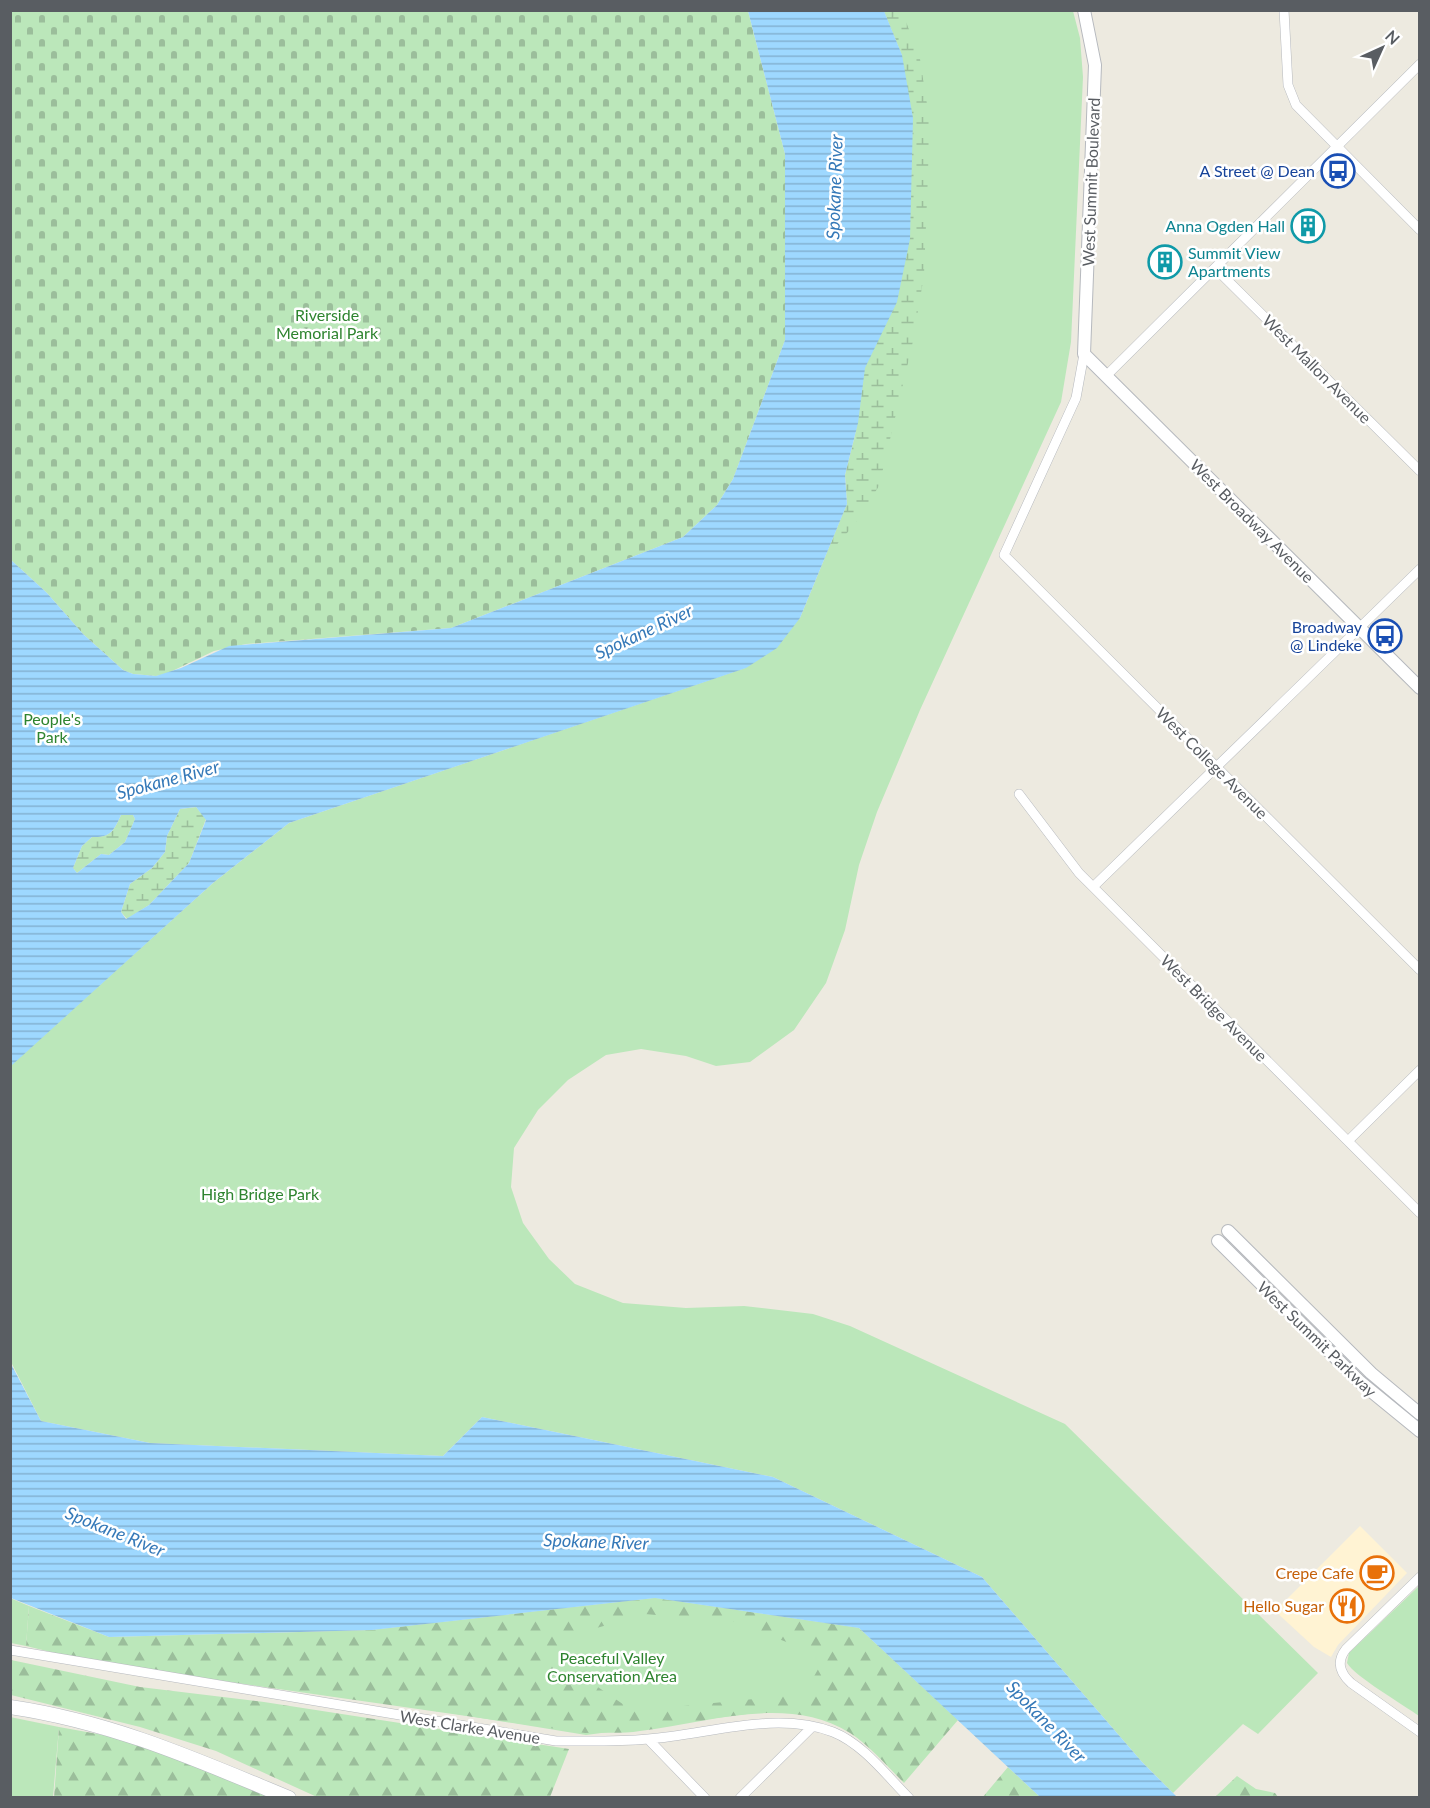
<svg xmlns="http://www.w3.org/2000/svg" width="1430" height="1808" font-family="Lato,sans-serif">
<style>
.commercial{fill:#fff3d3}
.green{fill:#bbe7ba}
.forest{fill:url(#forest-firs);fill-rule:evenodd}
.wetland{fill:url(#wetland-marsh)}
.cemetery{fill:url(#cemetery-stones)}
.water{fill:url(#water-rules);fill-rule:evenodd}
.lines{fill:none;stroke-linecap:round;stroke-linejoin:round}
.minor-casing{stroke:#b6b9be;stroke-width:10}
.tertiary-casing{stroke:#b6b9be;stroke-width:14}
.secondary-casing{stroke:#b6bac0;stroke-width:15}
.minor{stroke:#fff;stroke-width:9}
.tertiary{stroke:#fff;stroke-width:12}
.secondary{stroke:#fff;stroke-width:14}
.labels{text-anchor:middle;stroke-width:5;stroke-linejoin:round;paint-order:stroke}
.transit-label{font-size:16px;fill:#164399;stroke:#fff;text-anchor:end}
.street-label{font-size:16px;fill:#595d62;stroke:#fff}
.culture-label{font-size:16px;fill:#0d838f;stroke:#fff;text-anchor:end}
.park-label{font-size:16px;fill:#2e842f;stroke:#fff}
.food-label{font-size:16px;fill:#c56008;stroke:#fff;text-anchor:end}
.water-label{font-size:18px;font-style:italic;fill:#3579b8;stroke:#fff}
</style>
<defs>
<pattern id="forest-firs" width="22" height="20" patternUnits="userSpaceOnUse" patternTransform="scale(1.5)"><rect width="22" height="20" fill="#bbe7ba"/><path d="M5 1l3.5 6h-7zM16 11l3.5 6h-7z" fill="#9bbe9b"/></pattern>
<pattern id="wetland-marsh" width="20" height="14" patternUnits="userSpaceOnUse" patternTransform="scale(1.5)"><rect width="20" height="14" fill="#bbe7ba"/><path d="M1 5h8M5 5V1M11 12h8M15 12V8" fill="none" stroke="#9bbe9b"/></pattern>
<pattern id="cemetery-stones" width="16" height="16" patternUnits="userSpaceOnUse" patternTransform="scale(1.5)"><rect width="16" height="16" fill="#bbe7ba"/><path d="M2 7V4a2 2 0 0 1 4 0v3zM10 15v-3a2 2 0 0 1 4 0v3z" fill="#9bbe9b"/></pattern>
<pattern id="water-rules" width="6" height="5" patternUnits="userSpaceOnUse" patternTransform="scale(1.5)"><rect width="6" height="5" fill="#9ed8ff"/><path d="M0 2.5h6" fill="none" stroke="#84b2d2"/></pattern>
</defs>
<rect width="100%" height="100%" fill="#edeae0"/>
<!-- commercial -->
<path class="commercial" d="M1360 1526 1407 1573 1338 1645 1331 1657 1314 1647 1275 1611Z"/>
<!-- green -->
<path class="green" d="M884 11H1073L1080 38 1083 77 1071 342 1061 402 920 710 877 812 859 865 845 930 826 983 794 1030 750 1062 716 1066 686 1056 641 1049 606 1055 568 1080 538 1110 514 1148 511 1187 523 1223 549 1259 575 1284 623 1303 686 1308 744 1306 813 1314 850 1326 1065 1424 1318 1673 1258 1734 1243 1724 1173 1793 1142 1762 982 1577 773 1477 482 1417 443 1456 150 1443 41 1421 11 1362 10 1066 213 883 289 823 745 668 800 618 847 504 902 55Z
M1419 1586V1716C1404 1705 1354 1676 1347 1663L1349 1653Z
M10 1598 29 1606 26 1646 11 1643Z
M655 1598 859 1628 847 1725 806 1711 762 1712 586 1735 438 1711 372 1630Z
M10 1717 59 1727 53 1797H11Z"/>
<!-- forest -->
<path class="forest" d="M655 1598 859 1628 958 1720 904 1783C887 1766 870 1746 850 1733 787 1694 707 1723 640 1731 622 1734 603 1732 585 1733L160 1672 84 1660 26 1646 29 1606 109 1637 372 1630ZM645 1614 735 1622 825 1657 804 1694 633 1711 567 1666 569 1636Z
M11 1660 140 1687 264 1702 569 1749 550 1797H317L216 1751 140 1727 11 1695Z
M59 1727 142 1742 278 1798H54Z
M1008 1767 1040 1797 982 1798Z
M1237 1776 1256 1789 1275 1793 1278 1797H1215Z"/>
<!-- wetland -->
<path class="wetland" d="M884 11H902L920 59 930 124 924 275 912 346 879 486 854 525 825 558 847 504 845 475 858 423 865 368 897 302 902 55Z
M196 807 206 819 189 863 149 905 127 919 121 912 130 884 152 868 165 852 167 836 180 809Z
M121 815H133L135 819 125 842 109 855 101 854 77 873 73 868 82 846 92 837C110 838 114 831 121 815Z"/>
<!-- cemetery -->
<path class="cemetery" d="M11 11H748L785 154V340L733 479 717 505 683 537 451 628 246 644 214 651 166 674 156 676 133 674 123 670 83 634 47 593 11 560Z"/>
<!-- water -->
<path class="water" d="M748 11H884L902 55 913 118 910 239 897 302 865 368 858 423 845 475 847 504 800 618 777 648 746 668 289 823 213 883 11 1066V560L47 593 83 634 123 670 133 674 156 676 181 668 229 646 451 628 683 537 717 505 733 479 785 340V154ZM196 807 206 820 189 863 149 905 126 919 121 912 130 884 152 868 165 852 167 836 180 809ZM121 815H133L135 819 125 842 109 855 101 854 77 873 73 868 82 846 92 837C110 838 114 831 121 815Z
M10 1362 41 1421 150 1443 443 1456 482 1417 773 1477 982 1577 1142 1762 1177 1797H1040L859 1628 655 1598 372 1630 109 1637 11 1598Z"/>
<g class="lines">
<defs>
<path id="minor" d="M1284 10 1288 85 1296 105 1420 230
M1215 268 1420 471
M1084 354 1076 398 1004 555 1420 970
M1106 376 1420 64
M1019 794 1079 873 1420 1213
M1093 887 1420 569
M1348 1141 1420 1070
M1420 1577 1346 1649C1336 1662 1340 1673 1351 1683L1420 1732
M10 1650 556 1741C587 1741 617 1742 648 1739 707 1735 775 1710 833 1732 863 1744 886 1775 909 1798
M648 1739 705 1798
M740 1798 812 1727"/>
<path id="tertiary" d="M1084 10 1095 65 1084 354 1420 688
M1228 1231 1371 1373 1420 1414
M1218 1241 1360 1382 1420 1431"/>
<path id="secondary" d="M10 1707C112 1722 195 1759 289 1798"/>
</defs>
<!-- minor casing -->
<use href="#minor" class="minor-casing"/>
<!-- tertiary casing -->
<use href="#tertiary" class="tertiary-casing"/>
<!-- secondary casing -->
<use href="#secondary" class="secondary-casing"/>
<!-- minor -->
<use href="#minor" class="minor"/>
<!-- tertiary -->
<use href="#tertiary" class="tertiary"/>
<!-- secondary -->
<use href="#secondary" class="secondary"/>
</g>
<!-- icons -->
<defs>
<symbol id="bus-ring" viewBox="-11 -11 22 22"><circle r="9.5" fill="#fff" stroke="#1a4fb4" stroke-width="1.5"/><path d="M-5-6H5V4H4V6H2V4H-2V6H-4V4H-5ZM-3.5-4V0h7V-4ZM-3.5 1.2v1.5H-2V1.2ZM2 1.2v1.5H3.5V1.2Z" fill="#1a4fb4"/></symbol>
<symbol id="building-ring" viewBox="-11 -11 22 22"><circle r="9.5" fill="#fff" stroke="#0f9aa8" stroke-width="1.5"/><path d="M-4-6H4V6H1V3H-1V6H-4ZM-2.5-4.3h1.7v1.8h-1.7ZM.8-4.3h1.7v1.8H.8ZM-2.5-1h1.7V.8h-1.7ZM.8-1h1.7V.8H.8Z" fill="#0f9aa8"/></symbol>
<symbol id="cafe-ring" viewBox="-11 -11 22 22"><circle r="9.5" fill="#fff" stroke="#e8710a" stroke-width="1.5"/><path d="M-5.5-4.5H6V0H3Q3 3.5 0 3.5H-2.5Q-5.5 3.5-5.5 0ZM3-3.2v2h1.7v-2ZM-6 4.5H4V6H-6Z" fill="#e8710a"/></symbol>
<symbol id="restaurant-ring" viewBox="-11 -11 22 22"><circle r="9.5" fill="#fff" stroke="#e8710a" stroke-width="1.5"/><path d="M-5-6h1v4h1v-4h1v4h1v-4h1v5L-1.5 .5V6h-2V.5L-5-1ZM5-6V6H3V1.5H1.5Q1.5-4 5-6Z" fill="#e8710a"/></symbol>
</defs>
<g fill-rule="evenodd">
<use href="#bus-ring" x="1319" y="152" width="38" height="38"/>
<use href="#building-ring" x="1289" y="207" width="38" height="38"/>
<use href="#building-ring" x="1146" y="243" width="38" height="38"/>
<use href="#bus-ring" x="1366" y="617" width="38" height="38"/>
<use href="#cafe-ring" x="1358" y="1554" width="38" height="38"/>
<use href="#restaurant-ring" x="1328" y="1587" width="38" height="38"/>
</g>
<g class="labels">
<!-- transit labels -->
<g class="transit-label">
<text x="1315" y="177">A Street @ Dean</text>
<text x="1362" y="633">Broadway<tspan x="1362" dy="18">@ Lindeke</tspan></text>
</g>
<!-- street labels -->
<g class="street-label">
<text transform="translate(1091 182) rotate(-88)" y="6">West Summit Boulevard</text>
<text transform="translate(1317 369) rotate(45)" y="6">West Mallon Avenue</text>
<text transform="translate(1252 521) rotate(45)" y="6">West Broadway Avenue</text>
<text transform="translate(1212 763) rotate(45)" y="6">West College Avenue</text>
<text transform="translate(1214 1008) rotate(45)" y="6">West Bridge Avenue</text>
<text transform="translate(1317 1339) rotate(44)" y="6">West Summit Parkway</text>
<text transform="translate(470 1727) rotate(9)" y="6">West Clarke Avenue</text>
</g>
<!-- culture labels -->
<g class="culture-label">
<text x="1285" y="232">Anna Ogden Hall</text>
<text x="1188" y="259" text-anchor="start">Summit View<tspan x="1188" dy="18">Apartments</tspan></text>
</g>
<!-- park labels -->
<g class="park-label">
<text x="327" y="321">Riverside<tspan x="327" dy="18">Memorial Park</tspan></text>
<text x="52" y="725">People's<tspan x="52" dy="18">Park</tspan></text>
<text x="260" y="1200">High Bridge Park</text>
<text x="612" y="1664">Peaceful Valley<tspan x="612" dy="18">Conservation Area</tspan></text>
</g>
<!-- food labels -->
<g class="food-label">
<text x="1354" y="1579">Crepe Cafe</text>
<text x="1324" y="1612">Hello Sugar</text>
</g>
<!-- water labels -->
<g class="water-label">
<text transform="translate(835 187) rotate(-88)" y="6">Spokane River</text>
<text transform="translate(644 632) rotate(-25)" y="6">Spokane River</text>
<text transform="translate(168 780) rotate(-15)" y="6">Spokane River</text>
<text transform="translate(115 1532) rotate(22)" y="6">Spokane River</text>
<text transform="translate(596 1542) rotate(2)" y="6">Spokane River</text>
<text transform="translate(1046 1722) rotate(46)" y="6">Spokane River</text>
</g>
</g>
<!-- border -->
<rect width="1430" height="1808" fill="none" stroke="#595d62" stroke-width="24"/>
<!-- north arrow -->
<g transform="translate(1382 48) rotate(45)" stroke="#ffffff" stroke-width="4.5" paint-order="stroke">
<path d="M0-4.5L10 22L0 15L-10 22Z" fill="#595d62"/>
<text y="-9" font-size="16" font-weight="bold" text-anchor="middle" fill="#595d62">N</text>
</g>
</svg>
